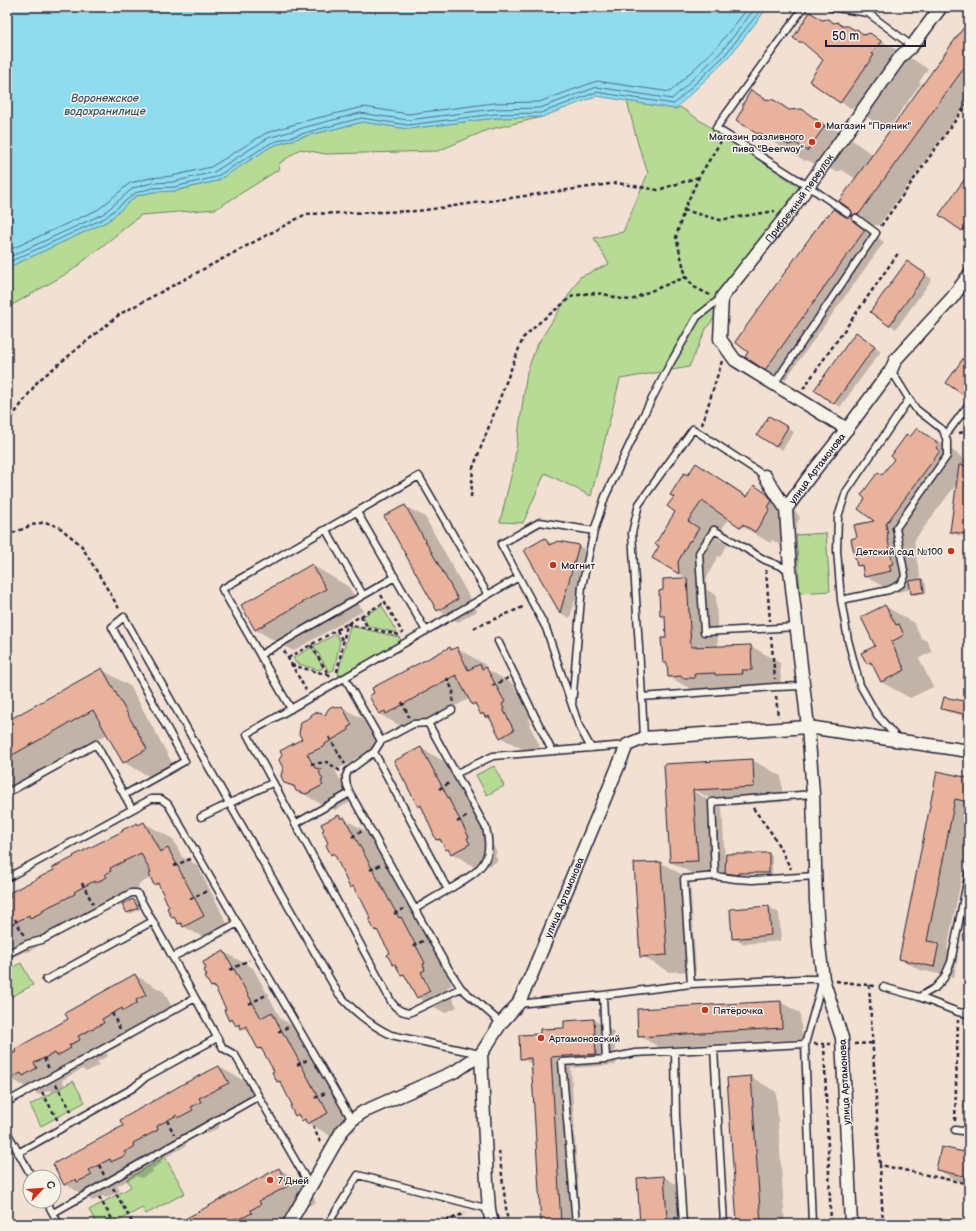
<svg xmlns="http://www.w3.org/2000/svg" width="976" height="1231" font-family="'Balsamiq Sans',sans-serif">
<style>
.green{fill:#b7db95;stroke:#6c7e68}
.water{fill:#8fdcef;stroke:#6392a7}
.shadow{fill:#0003;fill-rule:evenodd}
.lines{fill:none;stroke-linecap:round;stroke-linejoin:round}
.shore{stroke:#4e6c83;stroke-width:1}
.building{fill:#e8b29d;stroke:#22223b}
.service-casing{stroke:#22223b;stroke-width:9}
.minor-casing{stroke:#22223b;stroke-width:15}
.path{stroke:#22223b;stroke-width:2.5;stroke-dasharray:4 3;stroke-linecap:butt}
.service{stroke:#f7f3e8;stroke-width:6}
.minor{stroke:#f7f3e8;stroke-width:12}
.poi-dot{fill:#c8321e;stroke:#f7f3e8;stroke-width:1.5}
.labels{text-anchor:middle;stroke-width:3;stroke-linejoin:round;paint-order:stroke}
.poi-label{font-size:10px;fill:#22223b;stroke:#f7f3e8;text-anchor:start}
.street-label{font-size:10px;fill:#22223b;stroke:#f7f3e8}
.water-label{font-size:11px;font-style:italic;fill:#3d5068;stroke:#f7f3e8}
</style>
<rect width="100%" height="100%" fill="#f2e0d2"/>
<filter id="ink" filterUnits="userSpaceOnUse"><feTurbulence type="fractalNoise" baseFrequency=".025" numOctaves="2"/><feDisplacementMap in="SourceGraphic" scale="8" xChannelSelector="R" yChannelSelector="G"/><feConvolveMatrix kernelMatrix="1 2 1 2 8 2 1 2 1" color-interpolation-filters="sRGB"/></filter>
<g filter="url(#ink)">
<!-- green -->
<path class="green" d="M627 101 675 109 680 107 801 188 747 274 706 329 689 367 620 379 591 496 545 473 523 523 500 522 514 464 527 372 536 347 580 277 609 264 594 238 623 232 648 173 638 144Z
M542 117 487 130 438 151 325 154 300 149 280 163 278 170 216 209 141 215 71 271 7 308V268L108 221 136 196 153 192 175 191 217 181 272 146 309 135 363 122 408 129 495 118Z
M826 533 830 591 800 593 796 535Z
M382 606 397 633 368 626 363 616Z
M350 626 399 637 402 642 339 676 338 673Z
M336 634 340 641 334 670 329 672 314 646Z
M312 647 323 668 319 670 296 663 293 658Z
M494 766 504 786 487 795 476 775Z
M21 963 33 985 7 999V970Z
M73 1081 85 1102 41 1126 30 1105Z
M165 1157 185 1193 146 1214 142 1208 113 1224H97L89 1210 131 1187 127 1179Z"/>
<!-- water -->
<path class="water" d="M7 7H768L728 58 675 109 597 96 542 117 495 118 408 129 363 122 309 135 272 146 217 181 174 191 153 192 136 196 108 221 7 268Z"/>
<!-- shadow -->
<path class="shadow" d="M823 21 835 24 837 23 844 27 855 31 857 30 866 35 870 34 917 62 928 69 919 82 921 83 888 129 840 102 825 60 808 46 795 38Z
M969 22V100L879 225H875L872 227 873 234 884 242 785 380 765 369 848 218 852 217 854 213 856 179 842 170 836 172 824 165H817L807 160 805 161 758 133 766 100 774 101 791 111 802 110 849 138 873 155Z
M969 175V234L962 230Z
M914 266 932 279 896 329 871 312Z
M863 337 881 351 840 407 834 403Z
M776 421 794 432 782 450 776 446Z
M917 429 945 445 967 461 964 465 969 467V537L957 535 951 532 957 483 914 541 916 552H915L921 580 925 582 927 593 915 595 912 594 911 589 894 593 865 576 864 569 858 565V538L876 521 883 476Z
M696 464 724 481 748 496 755 487 796 512 800 518 796 525 798 526 784 547 772 540 770 543 729 518 716 538 727 545 720 557 718 556 706 579 707 590 716 595 718 647 751 646 780 663 781 686 698 693 669 677V666L664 663 667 639 666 618 661 616 664 591V580L688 579 654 557 677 511 688 476Z
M405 506 425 517 477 611 458 622 438 610Z
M545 539 553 544 579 546 589 552 570 618 560 613 525 550Z
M312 565 349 587 363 611 293 651 256 630Z
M885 606 914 623 921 638 927 641 932 652 919 658 933 687 910 698 881 682 874 667 868 663 876 646Z
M450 648 453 650 457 648 484 664 486 669 513 684 531 718 528 719 531 724 529 725 540 746 528 752 500 737 492 721 481 714 478 707 473 704 470 698 414 729 411 727 406 729 379 714Z
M102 670 130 686 174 766 152 778 123 762 108 734 7 790V722Z
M969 703V717L948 712 942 709Z
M342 707 371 724 380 741 376 743 377 746 353 760V762L335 770 342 783 349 786 351 797 349 798 351 802 335 810 326 807 285 783 304 740 326 717Z
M421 748 450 765 497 853 495 855 498 861 480 870 451 853 450 851 446 849 444 844 437 840 424 809 418 806Z
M752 760 781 776 783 802 723 806 693 789V791L722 808 725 862 757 854H769L772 856V874H741V876L729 874 726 872V877L700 878 671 862 665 765Z
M937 772 969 779V840L947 949 958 956 954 977 920 970 900 959Z
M339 816 371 834 451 979 449 980 452 985 447 988 457 1007 445 1013 417 997 407 977 402 975 398 967 393 964 391 954 380 933 376 931 371 920 373 919 362 898 360 897 356 890 351 887 337 856 332 854ZM419 967 431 990H429L417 968Z
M144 823 173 839 182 857 197 865 232 933 212 942 179 924 177 920 173 918 168 908 171 907 161 888 155 884 152 878 138 884 139 887 36 944 37 947 28 952 26 951 7 960V895L55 871 137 824 140 825Z
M661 863 690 879 696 971 669 972 641 956 635 864Z
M133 900 136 901 140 909 130 914 127 912Z
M769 907 779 913 781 941 743 944 733 938Z
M224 952 253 968 281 1019 300 1030 356 1130 337 1140 296 1115 294 1105 283 1085 278 1082 275 1071 265 1052 259 1049 251 1033 230 1020 227 1009 217 990 211 987Z
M135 975 164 992 174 1011 164 1016 165 1020 153 1026 150 1025 130 1035 132 1039 106 1053 108 1056 97 1062 99 1065 86 1072 82 1069 62 1080 65 1085 52 1092 49 1090 39 1095 10 1078 7 1071V1054L62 1024Z
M780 1002 800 1013 802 1039 659 1047 639 1036Z
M594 1020 614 1032 616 1065 571 1068 580 1224H542L532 1064 521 1058 541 1035Z
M219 1067 248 1083 257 1100 227 1115 229 1118 219 1124 220 1127 208 1133 205 1132 185 1142 186 1146 160 1160 162 1163 152 1169 153 1172 141 1178 137 1176 117 1186 120 1191 106 1198 103 1196 93 1201 65 1184 117 1131Z
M969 1074V1113L962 1108Z
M751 1077 776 1092 785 1224H738Z
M969 1154V1184L957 1181 937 1169Z
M279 1169 308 1186 316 1202 287 1217 289 1221 283 1224H182Z
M664 1177 684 1189 686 1224H641Z"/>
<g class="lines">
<!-- shore -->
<path class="shore" d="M7 251 99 209 130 183 150 178 172 176 211 167 266 133 305 121 359 108 364 107 408 114 494 103 539 102 597 81 670 92 716 48 749 7
M7 258 103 214 133 188 152 183 173 182 214 172 268 138 306 127 360 113 408 120 494 109 540 108 597 87 672 99 721 52 756 7
M7 263 105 218 135 193 152 188 174 187 216 177 271 143 308 132 361 118 408 125 495 114 541 113 597 92 627 97 674 104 725 55 763 7"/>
</g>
<!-- building -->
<path class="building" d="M810 12 822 20 828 19 834 23 837 22 842 26H848L855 30 857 29 864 35 870 33 881 41 872 54 874 55 840 103 809 81 823 60 802 42H799L793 38Z
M969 20V61L859 214H855L852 216V218L853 221 865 230 765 370 745 357 748 352 735 342 826 215 828 216 833 209 846 217H848L851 216 852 213 851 210 839 201Z
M751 90 765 99 774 100 789 110 802 109 825 126 807 151 796 143 788 145 778 138H768L760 133 757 134 736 120 743 108V104Z
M969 173V221L962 231 939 215Z
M907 261 926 274 889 326 870 312Z
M856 332 875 346 834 404 814 390Z
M969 350V399L946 383Z
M769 416 788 427 776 447 757 435Z
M917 428 939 444 936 448 940 451 886 524 888 535 887 536 893 564 889 565 891 571 864 577 862 565 857 566 851 539 857 537 854 525 874 521 858 509 865 499 861 495 878 472 882 475 894 459 891 456 907 434 910 437Z
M696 463 747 497 754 485 767 494 772 501 768 507 770 509 755 532 743 524 741 528 702 501 688 521 699 528 691 541H689L678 562 679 574 652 558 659 546 655 544 675 512 667 506 674 497 670 495 684 473 688 475Z
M959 465 969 466V534L950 532Z
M405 505 458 599 437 611 384 516Z
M545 538 549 545 558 541 579 545 560 613 524 550Z
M312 564 326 589 255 630 241 605Z
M682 578H687L691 647 751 645 752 670H742L743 674 715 675V673L694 674 695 678H682V676L668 677 667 663H663L661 638H666L665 616H660L659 591 663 590V579Z
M922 579 924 592 911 594 909 581Z
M885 605 896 625 899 624 904 635 891 642 905 670 881 682 871 662 867 664 861 653 875 646 861 617Z
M450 647 451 650 457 647 468 670 480 664 482 669 486 667 505 702 502 704 504 709H503L514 730 500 738 489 716 486 718 483 713 481 715 475 703 472 705 456 675 418 695V696L386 714 385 711 379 714 369 696 374 693 372 688Z
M102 668 147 749 123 763 93 710 7 758V721Z
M944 697 969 702V715L941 709Z
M333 706 339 708 342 706 352 725 348 727 349 730 325 744V746L307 754 315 768 321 769 319 772 323 780 321 781 323 785 306 794 296 791 294 786 284 783 281 776 283 768 279 760 282 755 280 751 302 739 299 734 301 722 311 717V715L316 712 325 715 329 708Z
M421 747 469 837 467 838 470 844 451 854 448 849 446 850 440 839 436 840 421 805 418 807 394 761Z
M753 759 754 787 693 790 698 861 670 862 664 764Z
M937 771 969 778V795L968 802 955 799 927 941 939 943 934 967 899 959Z
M339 815 341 819 344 817 399 918 401 917 425 963 423 964 425 970 421 972 430 991 417 998 404 974 401 975 395 964 393 965 387 955 390 953 377 930 375 931 369 920 371 919 360 897 359 898 353 886 350 888 334 853 331 855 326 845 328 843 322 831 324 830 321 824Z
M144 822 160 852 168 848 204 916 183 927 181 923 178 924 174 917 172 918 167 908 169 907 158 883 154 885 149 874 151 873 141 853 110 868 111 871 105 874 107 877 95 883 94 881 74 892 75 894 42 910 43 912 30 918 29 915 7 927V899L11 897 9 893 54 870 52 868 74 857 73 856 123 831 122 830 137 823 138 825Z
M756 853H769V873H738V875L725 873 726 854H756Z
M661 862 667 955 640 957 634 863Z
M133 899 138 908 127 913 122 904Z
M769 906 771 935 732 939 730 909Z
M224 951 261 1018 272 1012 284 1035H285L321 1102H322L328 1113 307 1124 305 1119 302 1121 298 1114 295 1116 290 1106 292 1105 280 1081 277 1082 272 1072 274 1071 261 1048 258 1049 246 1026 241 1029 239 1024 236 1026 232 1019 229 1021 224 1010 226 1009 214 986 211 987 205 977 207 976 204 970 206 969 203 962Z
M135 974 146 995 136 1000 137 1003 123 1011 122 1008 102 1019 104 1023 78 1036 80 1040 69 1045 71 1048 57 1056 55 1053 34 1063 37 1068 23 1076 21 1073 7 1080V1057L16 1052 15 1049 68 1019 65 1013Z
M781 1001 782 1028 638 1037 637 1009Z
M594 1019 596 1054 551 1057 561 1224H541L531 1058 520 1059 519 1035 540 1034V1029L564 1028V1021Z
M219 1066 229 1083 199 1098 201 1102 191 1107 193 1110 178 1118 177 1115 157 1126 158 1130 133 1143 134 1147 124 1152 126 1155 111 1162 110 1159 89 1170 92 1175 77 1182 76 1179 64 1185 53 1164 116 1130H115L123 1126 120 1120 183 1084Z
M751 1076 761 1224H737L727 1078Z
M941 1147 969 1153V1177L936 1170Z
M279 1168 288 1186 259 1201 261 1204 251 1210 252 1213 238 1220 237 1218 224 1224H176L243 1187Z
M664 1176 667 1217 663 1220V1224H640L637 1178Z"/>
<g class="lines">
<defs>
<path id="service" d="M804 7 716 128 808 186 848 213
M830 7 868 13 912 46
M774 384 876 233 856 218
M945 436 969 404
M357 512 426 631
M326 530 363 595
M790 570 765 560 714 530 699 553 704 632 797 627
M841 600 889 590 901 584 905 576 896 528 947 456V441L943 430 916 409 909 399 891 370
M498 641 552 751
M260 655 395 577
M345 678 381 741
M642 697 775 687 803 686
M572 705 582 586 594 531 605 497 643 416 670 364 697 317 721 298
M291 709 222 589 419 476 488 595
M452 710 428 723 413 724 381 741 374 752 348 771 346 776V781L347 786 350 793 446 965 461 988 501 1023
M644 738 642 697 632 533 639 504 693 429 765 476
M898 739 877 715 860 685 848 640 841 600 837 550 838 517 846 492 909 399
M591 748 579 726 546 628 501 544 540 522 594 531
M374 752 448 890
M457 773 493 756 627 745
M7 793 96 744 132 809
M124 795 185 761 112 627 124 617 229 803 338 993C353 1011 370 1025 391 1035L480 1054
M201 817 272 783
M295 824 350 793
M715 876 736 879 752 880 815 876
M7 878 151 799H161L168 804 352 1120
M415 909C427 902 440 894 453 887 479 871 495 862 486 828L428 723
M7 954 27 944 42 940 131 893H137L223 1048 235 1055 310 1186
M173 957 238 923
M46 980 153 921
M691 984 684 879 715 876 712 802 813 794
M883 987 919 997 958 1012 969 1014
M461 988 409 1013C401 1012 397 1009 392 1003L247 734 519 577
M603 995 691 984 801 979H823L805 1044 812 1224
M919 997 935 988 944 978 951 962 969 872
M518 1004 603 995 606 1059
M714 1049 724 1224
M675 1051 676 1116 683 1224
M7 1102 195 998
M955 1130 969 1132
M7 1132 32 1177
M18 1153 133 1088 146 1077 217 1038
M46 1201 59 1224
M53 1213 259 1096
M667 1222 683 1221
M328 1224 358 1175 489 1209
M576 1224 562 1062 606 1059 635 1053 805 1044"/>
<g id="minor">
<path id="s1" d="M847 429 735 360 720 339 722 297 792 209 901 56 912 46 941 7"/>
<path d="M765 476 786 509"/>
<path d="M289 1224 342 1131 352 1120 363 1112 456 1071 481 1054"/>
<path id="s2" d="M492 1224 489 1209 487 1183 481 1054 501 1023 518 1004 531 976 627 745 644 738 808 727 969 751"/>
<path id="s3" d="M851 1224 842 1038 823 979 819 946 816 901 813 794 808 727 790 570 786 509 809 477 850 425 891 370 896 359 952 298 969 275"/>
</g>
</defs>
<!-- service casing -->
<use href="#service" class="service-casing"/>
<!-- minor casing -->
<use href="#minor" class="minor-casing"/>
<!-- path -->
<path class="path" d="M684 210 720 220 775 211
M881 226 969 101
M710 295 694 287 686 277 676 237 684 210 699 177 721 141
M803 389 899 252
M7 424 38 381 120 314 306 214 418 211 617 183 658 190 699 177
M702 425 722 361
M959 433 969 431
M471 497 473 468 523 338 541 321 573 296 589 293 604 294 621 299 632 300 643 294 686 277
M7 537 11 534 32 525 45 522 59 527 81 545 120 610
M766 570 770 621
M381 595 403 634
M361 616 368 628
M474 628 525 606
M337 630 343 642
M771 636 775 679
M311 645 330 677
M284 651 306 690
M288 658 385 602
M291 665 329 675
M337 672 347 624 400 635
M447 678 453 691V702
M492 686 508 678
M776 696 778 717
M402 702 409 717
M329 737 345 764
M311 764 327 762 340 771
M439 789 451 782
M753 808 773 835 791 869
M457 822 469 815
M352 837 362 831
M174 866 190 859
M370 870 380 865
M82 883 93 904
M190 899 209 890
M394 914 405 908
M15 919 24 936
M413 946 423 941
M230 970 249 960
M836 981 875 986
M869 985 880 1165
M249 1004 268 994
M112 1013 120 1029
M278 1032 288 1027
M814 1044H831
M824 1044 831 1224
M854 1044 873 1043
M44 1058 49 1069
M297 1065 307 1060
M56 1084 72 1113
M42 1092 58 1121
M315 1098 327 1092
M167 1120 174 1134
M955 1121 958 1020
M313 1126 321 1144
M499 1151 508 1224
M99 1165 104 1175
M113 1188 133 1224
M99 1197 115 1224
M227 1223V1224
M439 1224 465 1213
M883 1224 880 1165 969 1184"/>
<!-- service -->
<use href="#service" class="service"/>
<!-- minor -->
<use href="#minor" class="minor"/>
</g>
</g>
<!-- markers -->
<g class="poi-dot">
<circle cx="818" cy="125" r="4"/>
<circle cx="812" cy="142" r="4"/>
<circle cx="951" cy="551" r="4"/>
<circle cx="553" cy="565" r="4"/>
<circle cx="705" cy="1010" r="4"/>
<circle cx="541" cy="1038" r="4"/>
<circle cx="270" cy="1180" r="4"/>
</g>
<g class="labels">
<!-- poi labels -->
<g class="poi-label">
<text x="826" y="129">Магазин "Пряник"</text>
<text x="804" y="140" text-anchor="end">Магазин разливного<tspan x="804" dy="12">пива "Beerway"</tspan></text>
<text x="943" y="555" text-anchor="end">Детский сад №100</text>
<text x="561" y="569">Магнит</text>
<text x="713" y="1014">Пятёрочка</text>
<text x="549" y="1042">Артамоновский</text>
<text x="278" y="1184">7 Дней</text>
</g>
<!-- street labels -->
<g class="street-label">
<text dy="4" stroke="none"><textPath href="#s1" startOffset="325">Прибрежный переулок</textPath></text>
<text dy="4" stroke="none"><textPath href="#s3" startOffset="771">улица Артамонова</textPath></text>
<text dy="4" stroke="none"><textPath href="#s2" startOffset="349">улица Артамонова</textPath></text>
<text transform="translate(844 1082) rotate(-93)" y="4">улица Артамонова</text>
</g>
<!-- water labels -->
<g class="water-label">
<text x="105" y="102">Воронежское<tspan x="105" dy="13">водохранилище</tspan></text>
</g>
</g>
<!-- margin -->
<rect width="976" height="1231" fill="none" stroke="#f7f3e8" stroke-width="24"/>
<rect x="12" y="12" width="952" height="1207" fill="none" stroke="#22223b" stroke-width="1.5" filter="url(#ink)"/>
<!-- north arrow -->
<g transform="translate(42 1189) rotate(65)"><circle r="19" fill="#f7f3e8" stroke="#a29fa3"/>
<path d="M0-3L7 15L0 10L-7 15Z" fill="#c8321e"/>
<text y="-6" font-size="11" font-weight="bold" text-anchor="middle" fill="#22223b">С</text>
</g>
<!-- scale -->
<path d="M826 40v6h99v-6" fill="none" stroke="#22223b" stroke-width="2"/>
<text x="832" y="40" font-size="12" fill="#22223b" stroke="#f7f3e8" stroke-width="3" paint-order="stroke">50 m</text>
</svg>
